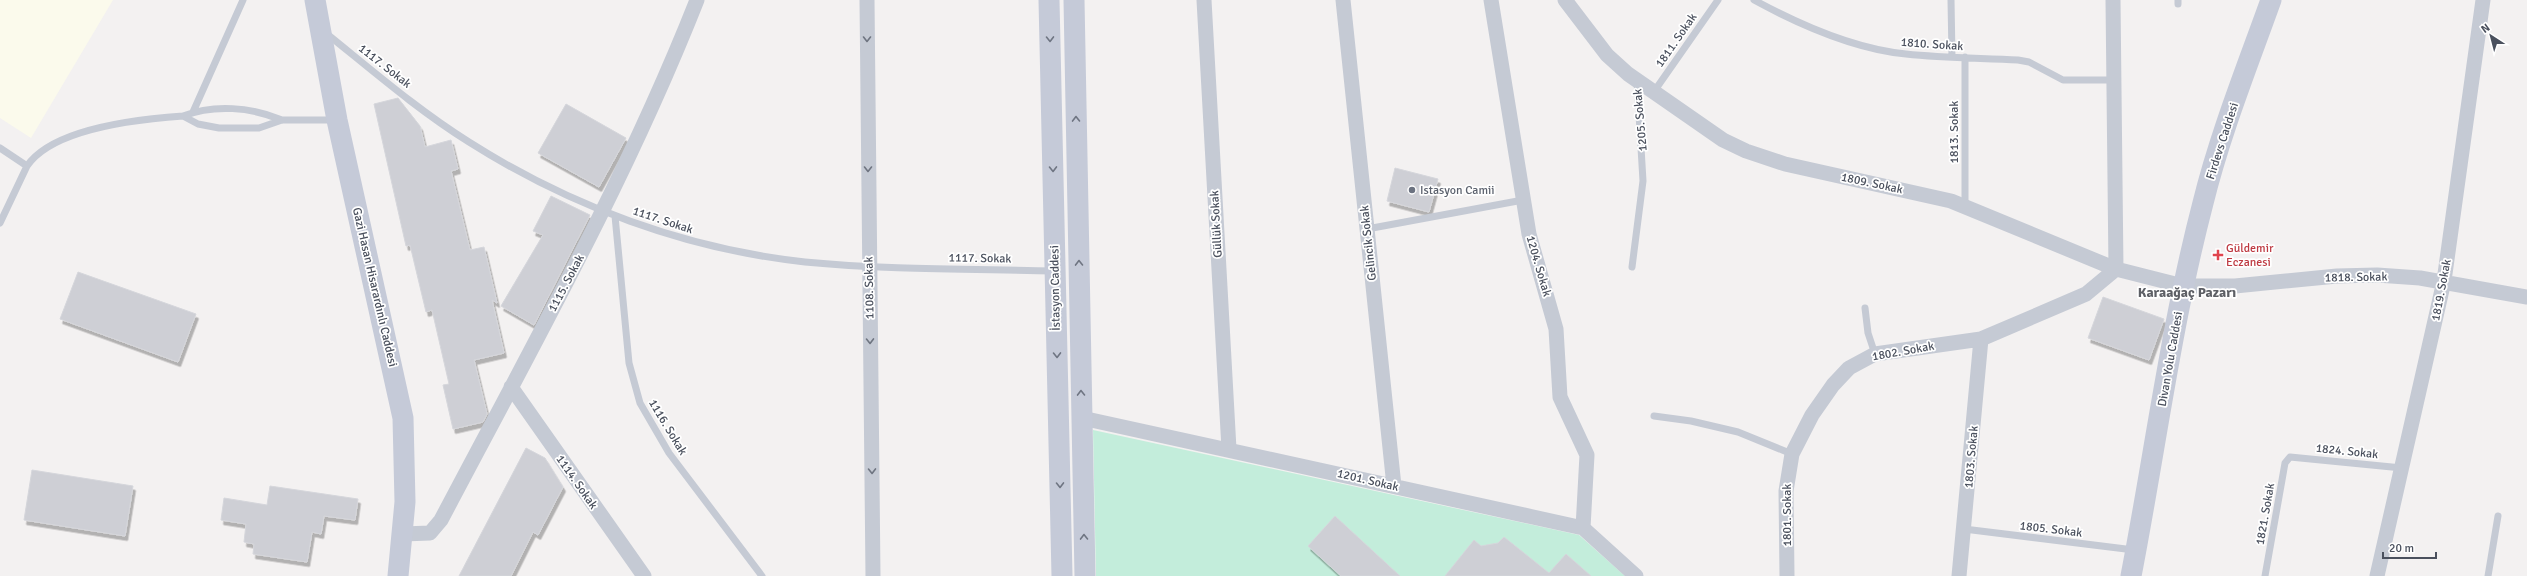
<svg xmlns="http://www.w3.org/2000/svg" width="2527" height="576" font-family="Signika,sans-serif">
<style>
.commercial{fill:#fbfaec}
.green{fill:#c3eddb}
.building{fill:#cecfd5;stroke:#d5d6db;filter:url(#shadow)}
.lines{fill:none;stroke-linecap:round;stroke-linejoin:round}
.lane{stroke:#c5cad4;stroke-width:7}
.street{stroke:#c5cad4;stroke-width:15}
.secondary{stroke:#c5cad8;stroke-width:21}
.oneway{stroke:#6f7581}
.oneway2{stroke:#6f7582}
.worship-dot{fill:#6b7280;stroke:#fff;stroke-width:1.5}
.health-dot{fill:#e0444e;stroke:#fff;stroke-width:1.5}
.labels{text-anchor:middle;stroke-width:3.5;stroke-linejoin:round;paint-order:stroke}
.street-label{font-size:12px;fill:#4a505d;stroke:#fff}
.worship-label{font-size:12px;fill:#5b616d;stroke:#fff;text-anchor:start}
.health-label{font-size:12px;fill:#be3a42;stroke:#fff;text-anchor:start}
.quarter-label{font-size:14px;font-weight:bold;fill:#5d5f65;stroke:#fff}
</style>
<defs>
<filter id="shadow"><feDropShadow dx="2.5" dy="4.5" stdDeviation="0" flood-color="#0004"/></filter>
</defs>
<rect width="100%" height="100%" fill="#f3f1f1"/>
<!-- commercial -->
<path class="commercial" d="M0 0H113L31 138 0 118Z"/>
<!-- green -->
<path class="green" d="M1093 430 1579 535 1625 576H1096Z"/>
<!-- building -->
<path class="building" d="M398 98 420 126 425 147 451 140 458 169 451 171 470 250 484 247 497 303 492 300 504 353 474 360 487 414 483 422 453 429 443 385 449 384 432 310 426 312 410 245 406 246 374 104Z
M566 104 626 138 599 187 538 153Z
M1395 168 1438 179 1429 212 1387 201Z
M551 196 590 215 534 325 501 306 543 235 533 231Z
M78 272 196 314 178 362 60 319Z
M2103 297 2164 319 2149 360 2088 338Z
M526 448 545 458 563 487 538 535 533 532 511 576H459Z
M32 470 133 486 125 536 24 520Z
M270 486 358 499 355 520 324 516 321 534 312 532 307 562 253 554 254 544 244 542 246 524 221 520 224 498 267 505Z
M1335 516 1400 576H1341L1308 546Z
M1504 537 1549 573 1566 554 1591 576H1445L1474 540 1481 546 1498 543Z"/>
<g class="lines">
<!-- lane -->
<path class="lane" d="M1754 0C1800 25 1854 49 1906 54 1943 58 1981 58 2018 60L2029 62 2063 80H2114
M1951 0 1952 56
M2178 4V0
M327 34C373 71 418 110 469 142 570 206 685 249 805 262 887 270 971 269 1054 271
M1653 93 1718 0
M193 112 243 0
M282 120C251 107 214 104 183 116L198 124 219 128H259L282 120H335
M0 148 27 166C53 128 140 119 183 116
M1965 207V57
M615 216 629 363 640 403 669 453 762 576
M0 223 27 166
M1367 229 1523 200
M1632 267 1643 181 1637 81
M1865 308 1868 333 1875 354
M1654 416 1691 421 1738 432 1792 454
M1964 529 2134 550
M2265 576 2285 463 2290 457 2402 468
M2488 576 2498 516"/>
<!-- street -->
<path class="street" d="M867 0 873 576
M1204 0 1229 449
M1343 0 1394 486
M1491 0 1529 234 1556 329 1560 397 1587 455 1583 528
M1565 0 1607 55 1628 74 1723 140 1746 151 1785 164 1951 201 2116 269 2086 294 1981 339 1875 354 1849 368 1833 385 1812 415 1792 454 1786 491 1787 576
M2113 0 2116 269 2183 286H2235L2337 276 2377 275 2420 278 2527 297
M511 387 644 576
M1082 418 1583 528 1636 576
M403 534 430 533 441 520C531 349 626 180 697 0
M1959 576 1981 339
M2377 576 2444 281 2483 0"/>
<!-- secondary -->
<path class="secondary" d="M315 0 337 120 403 418 405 502 398 576
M1049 0 1062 576
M1074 0 1085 576
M2131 576C2155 452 2171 325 2203 203 2220 134 2247 67 2271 0"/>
</g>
<!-- one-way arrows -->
<defs><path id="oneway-chevron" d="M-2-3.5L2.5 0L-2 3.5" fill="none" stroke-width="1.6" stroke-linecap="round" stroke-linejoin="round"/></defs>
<g class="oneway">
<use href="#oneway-chevron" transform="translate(867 39) rotate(90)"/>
<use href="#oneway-chevron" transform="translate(868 169) rotate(90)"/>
<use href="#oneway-chevron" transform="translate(870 341) rotate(89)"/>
<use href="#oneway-chevron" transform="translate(872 471) rotate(89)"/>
</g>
<g class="oneway2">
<use href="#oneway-chevron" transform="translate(1050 39) rotate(89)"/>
<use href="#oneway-chevron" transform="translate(1076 119) rotate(-91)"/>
<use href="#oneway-chevron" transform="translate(1053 169) rotate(89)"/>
<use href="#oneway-chevron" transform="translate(1079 263) rotate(-91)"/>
<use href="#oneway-chevron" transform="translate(1057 355) rotate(89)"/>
<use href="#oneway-chevron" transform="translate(1081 393) rotate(-91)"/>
<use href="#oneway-chevron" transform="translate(1060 485) rotate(89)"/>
<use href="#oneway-chevron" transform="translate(1084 537) rotate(-91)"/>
</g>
<!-- markers -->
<circle class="worship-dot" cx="1412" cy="190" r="4"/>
<path class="health-dot" d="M2216 249h4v4h4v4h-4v4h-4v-4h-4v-4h4z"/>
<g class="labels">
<!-- street labels -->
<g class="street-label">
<text transform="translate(1676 40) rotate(-55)" y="4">1811. Sokak</text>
<text transform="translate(1932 44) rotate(4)" y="4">1810. Sokak</text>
<text transform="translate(385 66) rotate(38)" y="4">1117. Sokak</text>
<text transform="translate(1640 120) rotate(-95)" y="4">1205. Sokak</text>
<text transform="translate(1954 132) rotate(-90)" y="4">1813. Sokak</text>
<text transform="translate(2222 141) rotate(-72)" y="4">Firdevs Caddesi</text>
<text transform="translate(1872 183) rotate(12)" y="4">1809. Sokak</text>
<text transform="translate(663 220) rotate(18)" y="4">1117. Sokak</text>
<text transform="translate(1216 224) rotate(-93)" y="4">Güllük Sokak</text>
<text transform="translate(1368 243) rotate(-96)" y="4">Gelincik Sokak</text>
<text transform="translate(980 258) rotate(1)" y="4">1117. Sokak</text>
<text transform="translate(1539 266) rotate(74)" y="4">1204. Sokak</text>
<text transform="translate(2356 277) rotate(-1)" y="4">1818. Sokak</text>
<text transform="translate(566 283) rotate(-62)" y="4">1115. Sokak</text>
<text transform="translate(375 287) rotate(77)" y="4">Gazi Hasan Hisarardınlı Caddesi</text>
<text transform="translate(869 288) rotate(-91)" y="4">1108. Sokak</text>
<text transform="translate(1055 288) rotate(-91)" y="4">İstasyon Caddesi</text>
<text transform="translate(2441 290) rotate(-79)" y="4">1819. Sokak</text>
<text transform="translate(1903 351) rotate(-10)" y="4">1802. Sokak</text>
<text transform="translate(2170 359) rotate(-80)" y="4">Divan Yolu Caddesi</text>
<text transform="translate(668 427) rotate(59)" y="4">1116. Sokak</text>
<text transform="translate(2347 451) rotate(6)" y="4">1824. Sokak</text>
<text transform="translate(1971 457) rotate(-85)" y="4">1803. Sokak</text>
<text transform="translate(1368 480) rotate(13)" y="4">1201. Sokak</text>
<text transform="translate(577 482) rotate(55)" y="4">1114. Sokak</text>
<text transform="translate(2265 514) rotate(-80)" y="4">1821. Sokak</text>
<text transform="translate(1787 515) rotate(-90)" y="4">1801. Sokak</text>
<text transform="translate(2051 529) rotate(7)" y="4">1805. Sokak</text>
</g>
<!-- worship labels -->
<g class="worship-label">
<text x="1420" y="194">Istasyon Camii</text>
</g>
<!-- health labels -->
<g class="health-label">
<text x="2226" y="252">Güldemir<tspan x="2226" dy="14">Eczanesi</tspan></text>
</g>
<!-- quarter labels -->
<g class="quarter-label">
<text x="2187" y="297">Karaağaç Pazarı</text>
</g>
</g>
<!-- north arrow -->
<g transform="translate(2491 36) rotate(324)" stroke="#ffffff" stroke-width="3" paint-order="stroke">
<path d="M0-3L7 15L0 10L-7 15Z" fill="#4a505d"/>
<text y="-6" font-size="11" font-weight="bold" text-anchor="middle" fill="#4a505d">N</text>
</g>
<!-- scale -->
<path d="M2383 552v6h53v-6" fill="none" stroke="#4a505d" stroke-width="2"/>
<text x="2389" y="552" font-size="12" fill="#4a505d" stroke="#ffffff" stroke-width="3" paint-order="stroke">20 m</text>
</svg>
